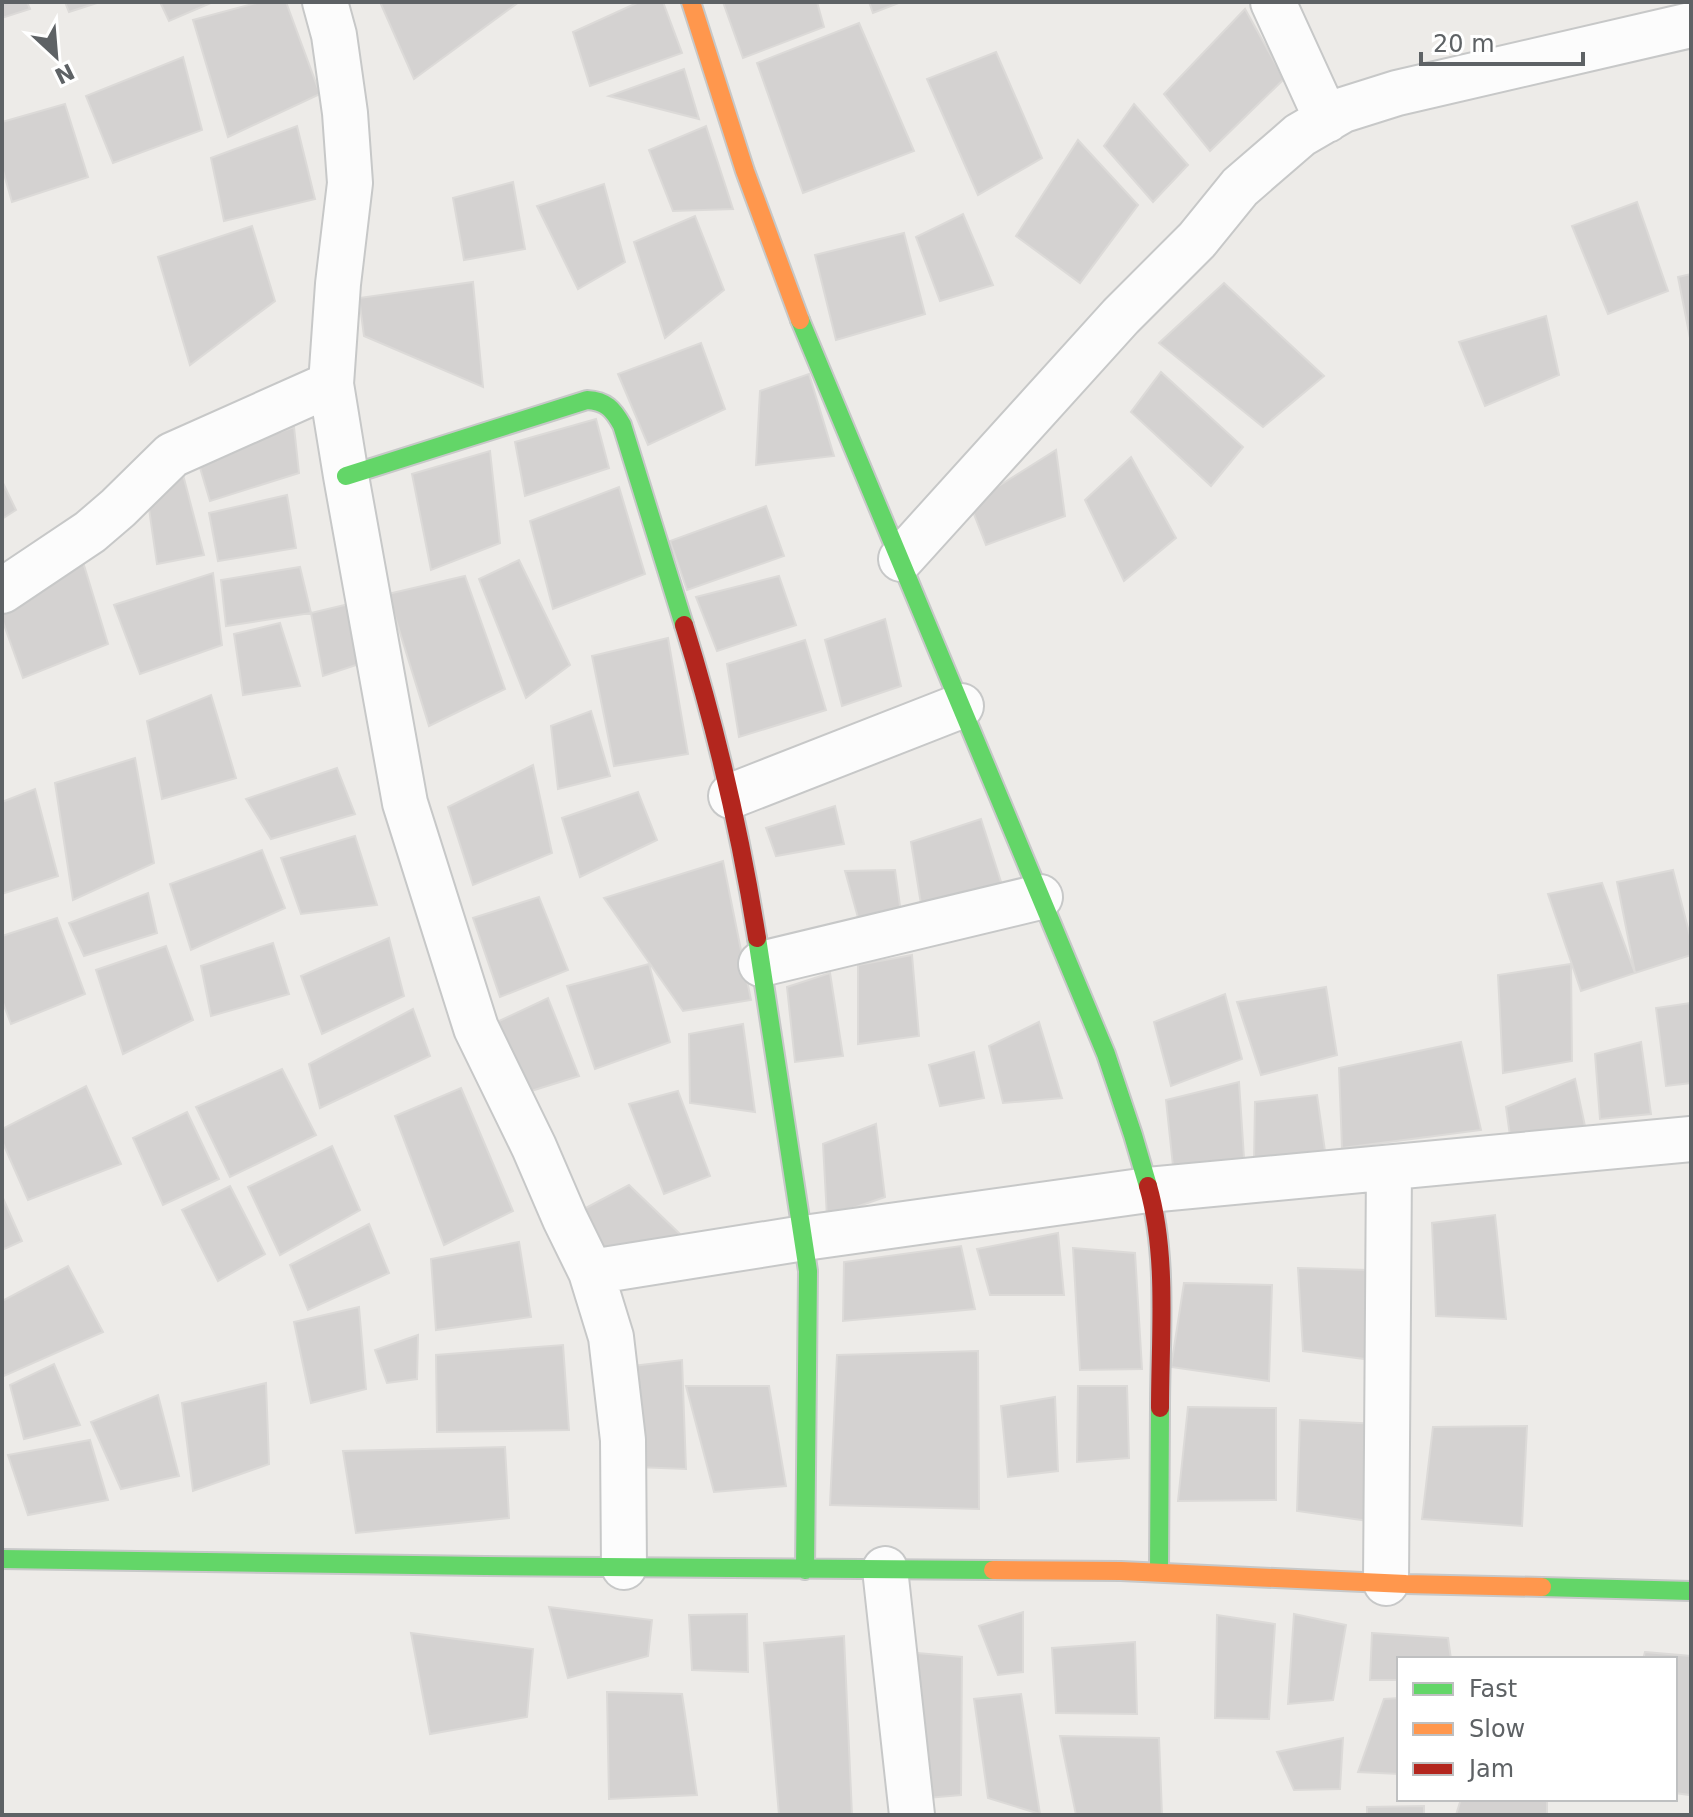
<svg xmlns="http://www.w3.org/2000/svg" width="1693" height="1817" font-family="'DejaVu Sans',sans-serif">
<style>
.building{fill:#d4d2d1;stroke:#dcdad8;stroke-width:2}
.lines{fill:none;stroke-linecap:round;stroke-linejoin:round}
.street-casing{stroke:#c7c8c8;stroke-width:48}
.fast-casing{stroke:#c7c8c8;stroke-width:22}
.slow-casing{stroke:#c7c8c8;stroke-width:22}
.jam-casing{stroke:#c7c8c8;stroke-width:22}
.street{stroke:#fcfcfc;stroke-width:44}
.fast{stroke:#63d668;stroke-width:18}
.slow{stroke:#ff974d;stroke-width:18}
.jam{stroke:#b3261e;stroke-width:18}
</style>
<rect width="100%" height="100%" fill="#edebe8"/>
<!-- building -->
<path class="building" d="M2 2H27L30 9 2 18Z
M65 2H100L69 12Z
M160 2H213L169 21Z
M260 2H286L320 94 228 137 193 20Z
M380 2H519L414 79Z
M639 2H663L682 53 590 86 573 32Z
M723 2H817L824 27 743 58Z
M869 2H901L873 13Z
M1245 9 1284 79 1210 151 1164 94Z
M859 23 914 151 803 193 757 63Z
M996 52 1042 158 978 195 927 79Z
M183 57 202 130 113 163 86 96Z
M684 69 699 119 609 96Z
M65 104 88 177 12 202 2 167V122Z
M1134 104 1188 165 1153 202 1104 146Z
M297 126 315 199 224 221 211 158Z
M706 126 733 209 673 211 649 150Z
M1078 140 1138 205 1080 283 1016 236Z
M513 182 525 249 464 260 453 198Z
M604 184 625 262 578 289 537 206Z
M1637 202 1668 291 1608 314 1572 226Z
M963 214 993 285 940 301 916 237Z
M695 216 724 290 665 338 634 242Z
M252 226 275 301 190 365 158 257Z
M904 233 925 314 836 340 815 255Z
M1691 274V343L1678 277Z
M473 282 483 387 364 336 359 298Z
M1224 283 1324 376 1263 427 1159 343Z
M1546 316 1559 375 1485 406 1459 342Z
M701 343 725 409 648 445 618 374Z
M1161 372 1243 447 1211 486 1131 412Z
M809 374 834 456 756 465 760 391Z
M596 419 609 468 525 496 515 442Z
M294 427 299 473 210 501 198 461Z
M1056 450 1065 516 986 545 970 504Z
M490 451 500 543 431 570 412 474Z
M1131 457 1176 538 1124 581 1085 500Z
M181 467 204 555 157 564 148 502Z
M2 481 16 510 2 519Z
M619 487 645 574 553 609 530 521Z
M287 495 296 548 218 561 209 513Z
M766 506 784 556 687 590 670 541Z
M519 560 570 665 526 698 479 579Z
M83 562 108 644 23 678 2 619V608Z
M300 567 311 613 226 626 221 580Z
M213 573 222 645 140 674 114 605Z
M465 576 505 689 429 726 388 594Z
M779 576 796 625 717 651 696 597Z
M353 603 362 663 323 676 311 613Z
M885 619 901 686 842 706 825 640Z
M280 623 300 686 243 695 234 634Z
M668 638 688 754 614 766 592 656Z
M805 640 826 710 739 737 727 664Z
M211 695 236 778 162 799 147 721Z
M591 711 610 776 558 789 551 726Z
M135 758 154 863 73 900 55 783Z
M533 765 552 853 473 885 448 807Z
M337 768 355 814 271 839 246 799Z
M35 789 58 876 2 894V802Z
M638 792 657 840 580 877 562 818Z
M835 806 844 844 776 856 766 828Z
M981 819 1002 885 921 904 911 842Z
M355 836 377 905 301 914 281 858Z
M262 850 285 908 191 950 170 884Z
M723 861 751 1000 683 1011 604 898Z
M895 870 901 913 859 921 845 871Z
M1673 870 1691 940V955L1635 973 1617 882Z
M1602 883 1635 973 1581 991 1548 894Z
M148 893 157 933 84 956 69 923Z
M539 897 568 970 500 997 473 918Z
M57 918 85 994 11 1024 2 1000V936Z
M389 938 404 996 322 1034 301 976Z
M273 943 289 994 211 1016 201 966Z
M166 946 193 1020 123 1054 96 970Z
M912 955 919 1036 858 1044V965Z
M649 964 670 1042 595 1069 567 986Z
M1571 964 1572 1061 1503 1073 1498 975Z
M830 973 843 1056 795 1062 787 987Z
M1326 987 1337 1055 1261 1075 1237 1002Z
M1225 994 1242 1059 1171 1086 1154 1022Z
M548 998 579 1076 528 1092 497 1022Z
M1691 1003V1083L1666 1086 1656 1008Z
M413 1009 430 1056 320 1108 309 1064Z
M1039 1022 1062 1098 1003 1103 989 1046Z
M743 1024 755 1112 690 1103 689 1034Z
M1461 1042 1481 1130 1342 1148 1339 1068Z
M1641 1042 1651 1114 1600 1119 1595 1054Z
M974 1052 984 1098 940 1106 929 1065Z
M282 1069 316 1135 230 1177 196 1107Z
M1575 1079 1586 1131 1511 1143 1506 1107Z
M1239 1082 1244 1158 1173 1166 1166 1100Z
M86 1086 121 1164 28 1200 2 1141V1129Z
M461 1088 513 1211 444 1245 395 1116Z
M678 1091 710 1176 664 1194 629 1104Z
M1317 1095 1326 1158 1254 1163 1255 1102Z
M187 1112 219 1179 163 1205 133 1138Z
M876 1124 885 1197 827 1217 823 1144Z
M332 1146 360 1210 280 1255 248 1187Z
M629 1185 681 1235 604 1252 582 1210Z
M230 1186 265 1254 218 1281 182 1210Z
M2 1196 22 1241 2 1250Z
M1495 1215 1506 1319 1436 1316 1432 1223Z
M369 1224 389 1273 308 1310 290 1265Z
M1058 1233 1064 1295H990L977 1249Z
M519 1242 531 1317 436 1330 431 1259Z
M961 1246 975 1309 843 1321 844 1262Z
M1073 1248 1135 1253 1142 1369 1080 1370Z
M68 1266 103 1332 4 1376 2 1371V1301Z
M1298 1268 1368 1270 1365 1359 1303 1351Z
M1184 1283 1272 1285 1269 1381 1171 1367Z
M359 1307 366 1389 311 1403 294 1322Z
M418 1335 417 1379 387 1383 375 1350Z
M563 1345 569 1430 437 1432 436 1355Z
M978 1351 979 1509 830 1505 837 1355Z
M682 1360 686 1469 636 1467 633 1366Z
M54 1364 80 1425 24 1439 10 1385Z
M266 1383 269 1464 193 1491 182 1403Z
M686 1386H769L786 1486 714 1492Z
M1078 1386H1127L1129 1458 1077 1462Z
M158 1395 179 1476 121 1489 91 1422Z
M1055 1397 1058 1471 1008 1477 1001 1406Z
M1188 1407 1276 1408V1500L1178 1501Z
M1300 1420 1379 1424 1369 1521 1297 1511Z
M1527 1426 1522 1526 1422 1519 1433 1427Z
M90 1440 108 1500 28 1515 8 1455Z
M505 1447 509 1518 356 1533 343 1451Z
M549 1607 652 1620 648 1656 568 1678Z
M1023 1612V1672L998 1675 979 1626Z
M747 1614 748 1672 692 1670 689 1615Z
M1294 1614 1346 1625 1333 1700 1288 1704Z
M1217 1615 1275 1624 1269 1719 1215 1718Z
M411 1633 533 1649 527 1717 430 1734Z
M1372 1633 1448 1638 1451 1659H1399V1680H1370Z
M844 1636 852 1815H779L764 1643Z
M1135 1642 1137 1714 1056 1713 1052 1648Z
M906 1652 962 1657 961 1795 927 1798Z
M1645 1652 1691 1656 1690 1795 1675 1793V1659H1643Z
M607 1692 682 1694 697 1795 609 1799Z
M1021 1694 1040 1814 988 1798 974 1699Z
M1399 1698V1774L1358 1772 1384 1699Z
M1060 1736 1159 1738 1162 1815H1076Z
M1343 1738 1340 1789 1294 1790 1277 1752Z
M1461 1799H1547V1815H1456Z
M1424 1806V1815H1367V1807Z"/>
<g class="lines">
<defs>
<path id="street" d="M1273 2 1327 120
M331 384 346 476 405 803 476 1028 534 1147 565 1219 591 1272 611 1337 623 1440 624 1567
M901 559 1121 316 1197 240 1240 187 1300 135 1343 110 1397 93 1691 25
M2 591 90 532 118 508 172 455 331 384 338 284 350 183 345 113 334 35 325 2
M731 796 961 706
M761 964 1040 897
M591 1272 804 1238 1148 1190 1691 1139
M885 1569 912 1815
M1386 1583 1389 1168"/>
<path id="fast" d="M800 320 1106 1054 1133 1135 1148 1186
M346 476 587 400C606 401 613 409 622 425L684 625
M757 938 808 1271 805 1570
M2 1559 485 1566 993 1570
M1159 1572 1160 1408
M1542 1587 1691 1591"/>
<path id="slow" d="M691 2 745 171 800 320
M993 1570 1121 1571 1406 1584 1542 1587"/>
<path id="jam" d="M684 625C716 728 740 831 757 938
M1148 1186C1168 1256 1160 1335 1160 1408"/>
</defs>
<!-- street casing -->
<use href="#street" class="street-casing"/>
<!-- fast casing -->
<use href="#fast" class="fast-casing"/>
<!-- slow casing -->
<use href="#slow" class="slow-casing"/>
<!-- jam casing -->
<use href="#jam" class="jam-casing"/>
<!-- street -->
<use href="#street" class="street"/>
<!-- fast -->
<use href="#fast" class="fast"/>
<!-- slow -->
<use href="#slow" class="slow"/>
<!-- jam -->
<use href="#jam" class="jam"/>
</g>
<!-- border -->
<rect width="1693" height="1817" fill="none" stroke="#5e6265" stroke-width="8"/>
<!-- legend -->
<rect x="1397" y="1657" width="280" height="144" fill="#ffffff" stroke="#bfc0c1" stroke-width="2"/>
<rect x="1413" y="1683" width="40" height="12" fill="#63d668" stroke="#bfc0c1" stroke-width="2"/>
<text x="1469" y="1697" font-size="24" fill="#5e6265">Fast</text>
<rect x="1413" y="1723" width="40" height="12" fill="#ff974d" stroke="#bfc0c1" stroke-width="2"/>
<text x="1469" y="1737" font-size="24" fill="#5e6265">Slow</text>
<rect x="1413" y="1763" width="40" height="12" fill="#b3261e" stroke="#bfc0c1" stroke-width="2"/>
<text x="1469" y="1777" font-size="24" fill="#5e6265">Jam</text>
<!-- north arrow -->
<g transform="translate(56 56) rotate(154)" stroke="#ffffff" stroke-width="6" paint-order="stroke">
<path d="M0-6L14 30L0 20L-14 30Z" fill="#5e6265"/>
<text y="-12" font-size="22" font-weight="bold" text-anchor="middle" fill="#5e6265">N</text>
</g>
<!-- scale -->
<path d="M1421 52v12h162v-12" fill="none" stroke="#5e6265" stroke-width="4"/>
<text x="1433" y="52" font-size="24" fill="#5e6265" stroke="#ffffff" stroke-width="6" paint-order="stroke">20 m</text>
</svg>
